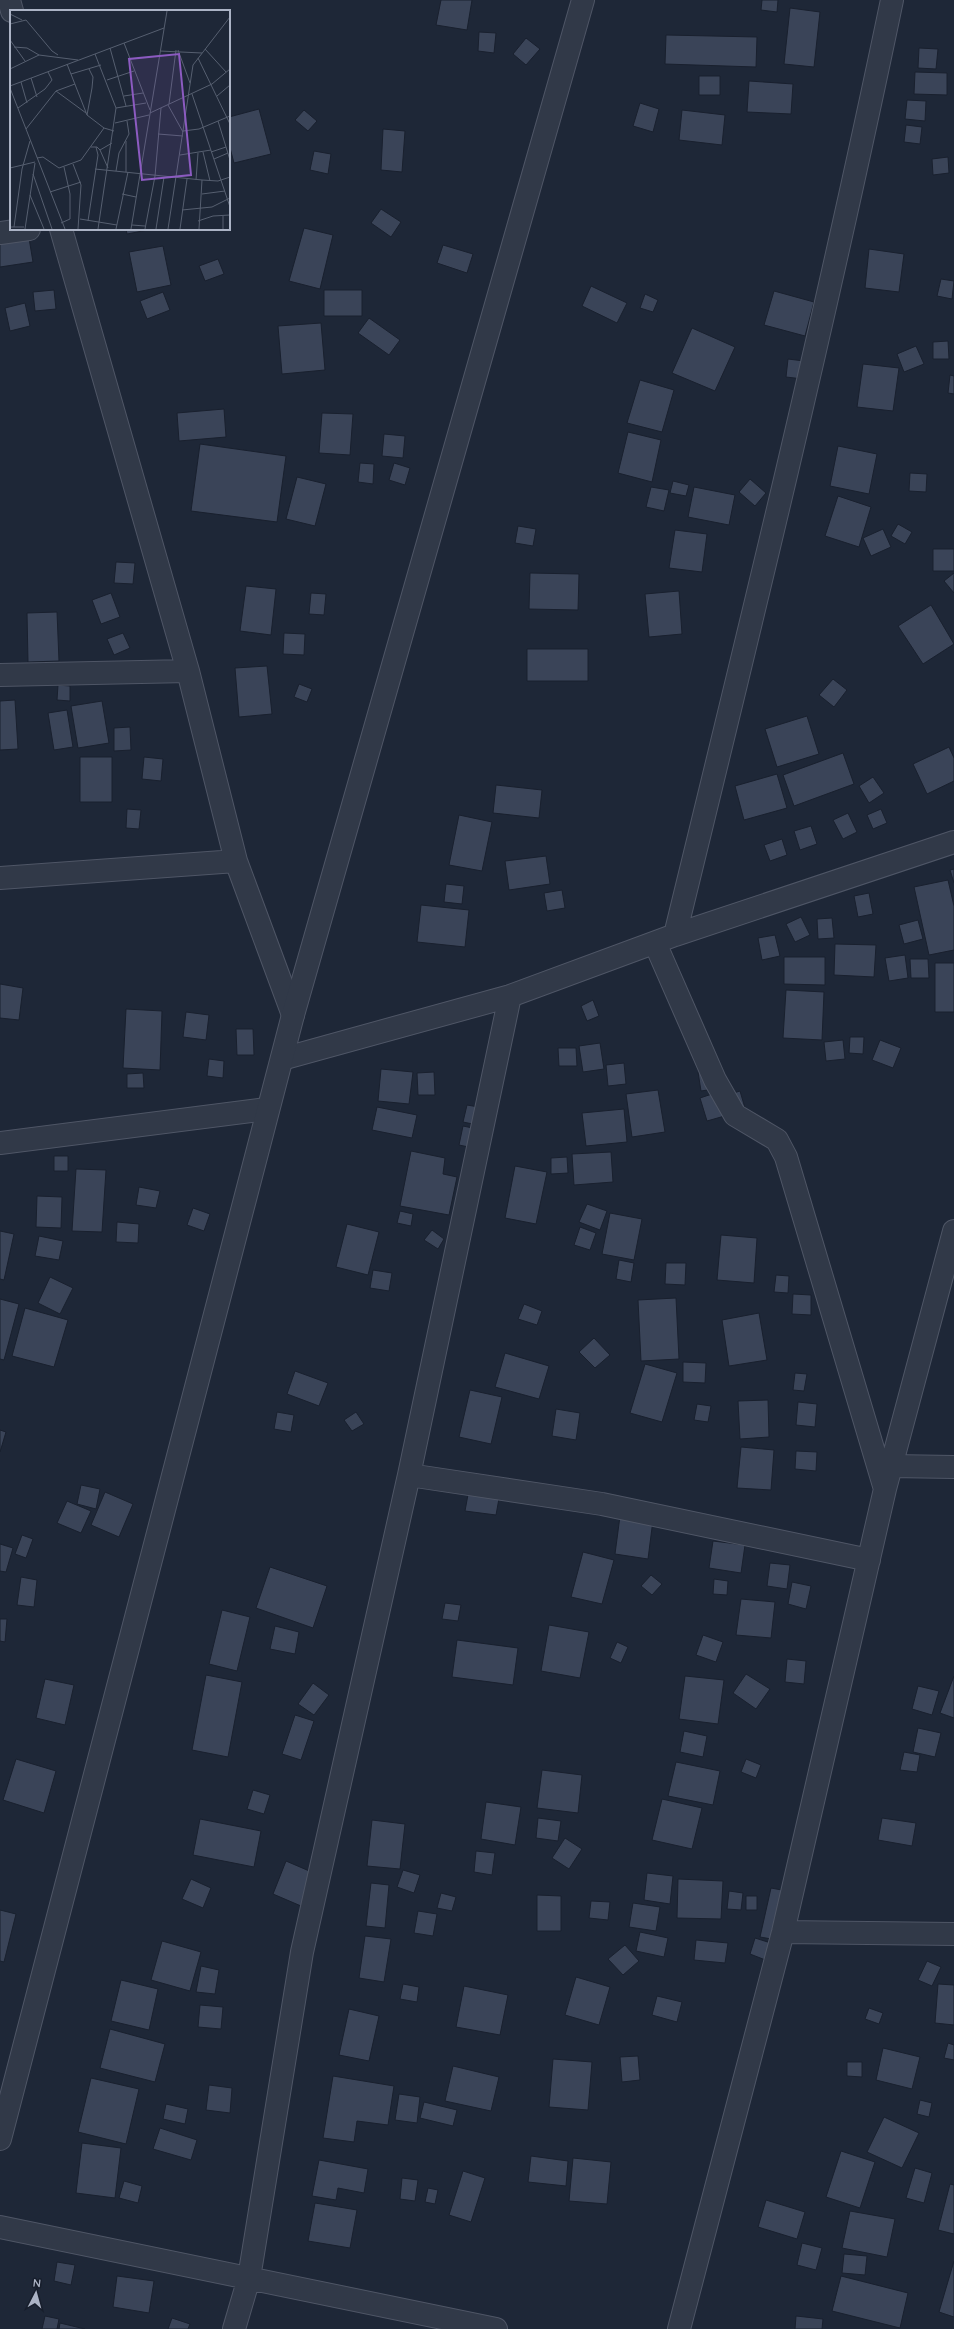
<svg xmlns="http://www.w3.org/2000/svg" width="954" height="2329" font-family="Quicksand,sans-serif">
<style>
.building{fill:#3a4458;stroke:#19202e}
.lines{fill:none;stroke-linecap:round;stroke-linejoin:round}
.minor-casing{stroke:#4f5666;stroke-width:24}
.tertiary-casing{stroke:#4f5666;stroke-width:24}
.minor{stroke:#313948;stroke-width:22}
.tertiary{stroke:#313948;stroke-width:22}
.inset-road{fill:none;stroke:#565f70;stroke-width:1}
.view{fill:#8c5bc1;fill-opacity:0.15;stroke:#8c5bc1;stroke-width:2}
.inset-edge{fill:none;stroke:#abb3c5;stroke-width:2}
</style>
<rect width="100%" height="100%" fill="#1e2737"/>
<!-- building -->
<path class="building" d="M441 0H472L467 30 436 25Z
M762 0H778L777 12 761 10Z
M790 8 820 12 814 67 784 64Z
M479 32 496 33 494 53 478 51Z
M666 35 757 37 756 67 665 64Z
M526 38 540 49 526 65 513 54Z
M919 48 938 49 936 69 918 68Z
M915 72 947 73V95L914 94Z
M699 76H720V95H699Z
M749 81 793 84 791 114 747 112Z
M907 100 926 101 925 121 905 119Z
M640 103 659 109 653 132 633 126Z
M259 109 271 154 234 163 229 144V117Z
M304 110 317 121 308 131 295 120Z
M682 110 725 115 722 145 679 140Z
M906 125 922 127 920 144 904 142Z
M383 129 405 131 402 172 381 170Z
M314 151 331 154 328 174 310 170Z
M948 157 949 173 933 175 932 159Z
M381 209 401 222 391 237 371 223Z
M304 228 333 235 320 289 289 281Z
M126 229H153L127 234Z
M28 232 33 262 0 267V237Z
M443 245 473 254 467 273 437 263Z
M163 246 171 285 137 292 129 252Z
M869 249 904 254 899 292 865 288Z
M218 259 224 274 205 281 199 266Z
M941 279 954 281 952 299 937 296Z
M591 286 627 303 617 323 582 306Z
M54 290 56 309 35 311 33 292Z
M324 290H362V316H324Z
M774 291 814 302 805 336 764 325Z
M163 292 170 310 147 319 140 301Z
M645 294 658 300 653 312 640 308Z
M25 303 30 326 10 331 5 308Z
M369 318 400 340 389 355 358 333Z
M321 323 325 370 282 374 278 326Z
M692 328 735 347 715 391 672 373Z
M948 341 949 359H933V342Z
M916 346 924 364 904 372 897 354Z
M788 359 804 361 803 379 786 377Z
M863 364 899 368 893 411 857 407Z
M950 375 954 376V394L948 393Z
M640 380 674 390 662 432 627 423Z
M224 409 226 437 179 441 177 413Z
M322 413 353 414 350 455 319 453Z
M628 432 661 440 652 482 618 473Z
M384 434 405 436 403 458 382 456Z
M200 444 286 456 277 522 191 511Z
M838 446 877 454 869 494 830 486Z
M360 463 374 464 373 484 358 482Z
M394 463 410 468 405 485 389 480Z
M910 473 927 474 926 492 909 491Z
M297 477 326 484 315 526 286 519Z
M750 479 766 493 755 506 739 492Z
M673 481 689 485 686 496 670 493Z
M651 487 669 490 664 511 646 507Z
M694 487 735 495 729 525 688 517Z
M838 496 871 507 859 547 825 536Z
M898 524 912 532 905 544 891 536Z
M518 526 536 529 533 546 515 543Z
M883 529 891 547 871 556 863 538Z
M675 530 707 534 702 572 669 568Z
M933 549H954V571H933Z
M116 562 135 563 133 584 114 583Z
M530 573 579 574 578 610 529 609Z
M954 573V593L944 581Z
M246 586 276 589 271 635 240 631Z
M679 591 682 634 649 637 645 594Z
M111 593 120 617 101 624 92 600Z
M311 593 326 594 324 615 309 614Z
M931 605 954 644 923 664 898 626Z
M57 612 59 661 28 662 27 613Z
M123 633 130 648 114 655 107 639Z
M284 633 305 634 304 655 283 654Z
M527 649H588V681H527Z
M267 666 272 714 239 717 235 668Z
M833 679 847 690 834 707 819 695Z
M299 684 312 689 307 702 294 697Z
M58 685 70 686V701L57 700Z
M15 700 18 749 0 750V701Z
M102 701 109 743 78 748 71 706Z
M67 710 73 747 54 750 48 713Z
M807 716 819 754 777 767 765 729Z
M130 727 131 750 114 751V728Z
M949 747 954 758V781L927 794 913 764Z
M843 753 854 784 794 806 783 775Z
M80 757H112V802H80Z
M144 757 163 759 161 781 142 779Z
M777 774 787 808 744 820 735 786Z
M873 777 884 793 869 803 859 786Z
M496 785 542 790 539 818 493 813Z
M127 809 141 810 139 829 126 828Z
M881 809 887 823 873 829 867 815Z
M848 813 857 832 843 839 833 820Z
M459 815 492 822 482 871 449 865Z
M811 826 817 844 800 850 794 831Z
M782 839 787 855 770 861 764 845Z
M546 856 550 884 509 890 505 861Z
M954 869V883L950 870Z
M948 880 954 906V950L929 955 914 887Z
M446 884 464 886 462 904 444 902Z
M562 890 565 908 547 911 544 893Z
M869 893 873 914 858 917 854 896Z
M421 905 469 910 465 947 417 942Z
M801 917 810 935 795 942 786 924Z
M832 918 834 938 818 939 817 919Z
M918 920 923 939 904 944 899 925Z
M775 935 780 956 762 960 758 938Z
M835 944 876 945 874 977 834 975Z
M905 955 908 978 889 981 885 958Z
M784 957H825V985L784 984Z
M910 959H928L929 978H911Z
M935 963H954V1012H935Z
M0 984 23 988 19 1020 0 1018Z
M786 990 824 992 822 1040 783 1038Z
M593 1000 599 1016 587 1021 581 1006Z
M126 1009 162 1011 160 1070 123 1068Z
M186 1012 209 1015 206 1040 183 1037Z
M236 1029H253L254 1055H237Z
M850 1037H864L863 1054 849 1053Z
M843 1040 845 1059 826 1061 824 1042Z
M880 1040 901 1048 893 1068 872 1060Z
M600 1043 604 1069 583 1072 579 1046Z
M558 1048H576L577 1066H559Z
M209 1059 224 1061 223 1078 207 1076Z
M624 1063 626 1084 608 1086 606 1065Z
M381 1069 413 1072 409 1104 378 1101Z
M712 1070 714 1089 701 1091 698 1072Z
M434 1072 435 1095H418L417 1073Z
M143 1073 144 1088H127V1074Z
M658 1090 665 1132 632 1137 626 1094Z
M721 1091 728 1115 707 1121 700 1098Z
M740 1091 745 1108 732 1112 727 1095Z
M467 1105 496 1110 492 1128 463 1122Z
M377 1107 417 1115 412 1138 372 1130Z
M624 1109 627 1142 586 1146 582 1113Z
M463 1126 487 1131 483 1150 459 1145Z
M411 1151 445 1158 443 1174 457 1177 449 1215 400 1206Z
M611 1152 613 1182 574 1185 572 1154Z
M54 1156H68V1171H54Z
M567 1157 568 1173 551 1174V1158Z
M515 1166 547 1172 536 1224 505 1218Z
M76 1169 106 1170 102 1232 72 1231Z
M139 1187 160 1191 156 1208 136 1205Z
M37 1196 62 1197 61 1228 36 1227Z
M587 1204 607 1211 600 1230 579 1222Z
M193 1208 210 1214 204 1231 187 1225Z
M400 1211 413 1214 411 1226 397 1223Z
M610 1213 642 1219 634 1260 602 1254Z
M117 1222 139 1224 138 1243 116 1242Z
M347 1224 379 1232 368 1275 336 1267Z
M580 1227 596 1233 590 1250 574 1245Z
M432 1230 444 1239 438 1249 424 1240Z
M0 1231 14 1234 4 1280 0 1279Z
M721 1235 757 1238 754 1283 717 1280Z
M39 1236 63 1241 59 1260 35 1256Z
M619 1260 634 1263 631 1282 616 1279Z
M666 1263H686L685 1285 665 1284Z
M373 1270 392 1273 389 1291 370 1288Z
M776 1275 789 1276 788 1293 774 1292Z
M50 1277 73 1288 60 1314 38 1303Z
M793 1294 811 1295V1315L792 1314Z
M676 1298 679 1359 641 1361 638 1300Z
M0 1299 19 1304 4 1360 0 1359Z
M524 1304 542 1311 537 1325 518 1319Z
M25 1308 68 1320 54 1367 12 1356Z
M759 1313 767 1360 729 1366 722 1320Z
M594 1338 610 1355 595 1368 579 1352Z
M505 1353 549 1366 539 1399 495 1387Z
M683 1362 706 1363 705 1383 683 1382Z
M645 1364 677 1373 662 1422 630 1413Z
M295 1371 328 1383 319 1406 287 1394Z
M795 1373 807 1374 804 1391 793 1390Z
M470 1390 502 1397 491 1444 459 1437Z
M768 1400 769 1437 740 1439 738 1401Z
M798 1402 817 1404 815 1427 796 1425Z
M697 1404 711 1406 708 1422 694 1420Z
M556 1409 580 1413 576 1440 552 1436Z
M277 1412 294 1415 291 1432 274 1429Z
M356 1412 364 1424 352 1431 344 1420Z
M0 1430 6 1432 0 1452Z
M741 1447 774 1450 771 1490 737 1488Z
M796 1451 817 1452 816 1471 795 1469Z
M81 1485 100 1489 96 1509 77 1504Z
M469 1489 500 1493 496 1515 465 1511Z
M105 1492 133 1504 119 1537 91 1525Z
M67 1501 91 1511 81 1533 57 1523Z
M620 1516 653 1520 648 1559 615 1554Z
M22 1535 33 1539 26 1558 15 1554Z
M713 1541 745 1545 741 1573 709 1568Z
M0 1544 13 1548 6 1572 0 1571Z
M583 1552 614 1560 602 1604 571 1597Z
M770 1563 790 1565 787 1589 767 1586Z
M270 1567 327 1586 313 1628 256 1608Z
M651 1575 662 1584 652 1595 641 1586Z
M21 1577 37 1580 34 1607 17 1605Z
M714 1579 728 1581 727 1595 713 1594Z
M792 1582 811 1586 806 1609 788 1604Z
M741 1599 775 1602 771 1638 736 1635Z
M445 1603 461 1605 458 1621 442 1619Z
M222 1610 250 1617 237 1671 209 1664Z
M0 1619H7L5 1642 0 1641Z
M549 1625 589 1632 580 1678 541 1671Z
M275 1626 299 1632 295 1654 270 1649Z
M703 1635 723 1642 716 1662 696 1655Z
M457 1640 518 1648 513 1685 452 1677Z
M617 1642 628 1647 621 1663 610 1658Z
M787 1659 806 1661 804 1684 785 1682Z
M746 1674 770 1689 756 1709 733 1693Z
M206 1675 242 1682 228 1757 192 1750Z
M685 1676 724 1680 718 1724 679 1719Z
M954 1676V1718L940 1713Z
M45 1679 74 1685 65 1725 36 1718Z
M313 1683 329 1695 314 1715 298 1704Z
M918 1686 939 1691 932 1715 912 1709Z
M295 1715 314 1721 301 1760 282 1754Z
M918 1728 941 1733 935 1757 913 1752Z
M684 1731 707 1736 703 1757 680 1752Z
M904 1752 920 1755 917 1772 900 1770Z
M16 1759 56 1771 44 1813 3 1800Z
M746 1759 761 1765 756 1778 741 1772Z
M676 1762 720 1771 713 1805 668 1796Z
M542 1770 582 1775 578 1813 537 1808Z
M253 1790 270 1795 264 1814 247 1809Z
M662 1799 702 1808 692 1849 652 1840Z
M486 1802 521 1807 515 1845 481 1839Z
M538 1818 561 1821 558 1841 536 1838Z
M882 1818 916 1823 912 1846 878 1840Z
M200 1819 261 1831 254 1867 193 1855Z
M372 1820 405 1824 400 1869 367 1866Z
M565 1838 582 1849 569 1869 552 1858Z
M476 1851 495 1853 492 1875 474 1872Z
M286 1861 314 1873 301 1906 273 1894Z
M403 1870 420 1875 414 1893 397 1887Z
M647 1873 673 1876 670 1904 644 1900Z
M191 1879 211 1888 203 1908 182 1899Z
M678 1879 723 1881 721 1919 677 1918Z
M371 1883 389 1885 385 1928 366 1926Z
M771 1888 787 1891 777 1940 760 1937Z
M729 1891 743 1893 741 1910 727 1909Z
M441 1893 456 1897 452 1911 437 1908Z
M537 1895 561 1896V1931H537Z
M746 1896H757V1910H746Z
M591 1901 610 1902 608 1920 589 1918Z
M633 1903 660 1907 656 1931 629 1927Z
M0 1910 16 1914 4 1962 0 1961Z
M418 1911 437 1914 433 1936 414 1933Z
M640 1932 668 1938 664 1957 636 1951Z
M365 1936 391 1939 384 1982 359 1978Z
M755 1938 774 1944 768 1961 750 1954Z
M696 1940 728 1943 725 1963 694 1960Z
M162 1941 201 1952 190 1991 151 1980Z
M625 1945 639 1961 623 1975 608 1959Z
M927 1961 941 1967 932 1986 918 1980Z
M201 1966 219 1970 215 1994 196 1992Z
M576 1977 610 1987 599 2025 565 2015Z
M121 1980 158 1989 149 2030 111 2021Z
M403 1984 419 1987 417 2002 400 1999Z
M938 1984 954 1985V2025L935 2023Z
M464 1986 508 1995 500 2035 456 2027Z
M657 1996 682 2002 677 2022 652 2015Z
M200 2005 223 2007 221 2029 198 2027Z
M869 2008 883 2013 879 2024 865 2019Z
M349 2009 379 2016 369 2061 339 2055Z
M110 2029 165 2044 155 2082 100 2068Z
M948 2043 954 2045V2060L944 2058Z
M883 2048 920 2057 912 2089 876 2080Z
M638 2056 640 2080 622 2082 620 2057Z
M553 2059 592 2062 588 2110 549 2107Z
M847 2062H862V2077L847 2076Z
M453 2066 499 2077 491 2111 445 2101Z
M333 2076 394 2086 388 2125 357 2121 354 2142 323 2138Z
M91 2078 139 2089 126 2144 78 2132Z
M209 2085 232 2088 230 2113 206 2110Z
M399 2094 420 2097 417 2123 395 2120Z
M920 2100 932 2103 929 2117 917 2114Z
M424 2102 457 2110 453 2126 420 2118Z
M166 2104 188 2109 185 2124 163 2119Z
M884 2117 919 2133 902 2168 867 2152Z
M160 2128 197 2140 191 2160 153 2149Z
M82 2143 121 2148 115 2198 76 2193Z
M841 2151 875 2162 860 2208 826 2197Z
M531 2156 568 2161 566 2186 528 2182Z
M573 2158 611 2162 607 2204 569 2201Z
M319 2160 368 2169 364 2193 338 2188 336 2200 312 2196Z
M915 2168 932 2173 924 2203 906 2198Z
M463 2171 485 2178 471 2222 449 2215Z
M402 2178 418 2180 415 2201 400 2199Z
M124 2181 142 2186 138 2203 119 2198Z
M950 2184 954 2185V2234L938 2230Z
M428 2188 438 2190 435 2204 425 2202Z
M766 2200 805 2212 797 2239 758 2227Z
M315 2203 357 2210 350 2248 308 2241Z
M850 2211 895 2219 887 2257 842 2248Z
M802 2243 822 2248 816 2270 797 2265Z
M844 2254 867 2256 865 2275 842 2273Z
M954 2261V2317L939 2312Z
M57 2262 75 2265 71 2285 54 2281Z
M117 2276 154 2281 149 2313 113 2307Z
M841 2276 908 2293 900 2328 832 2311Z
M45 2316 59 2319 57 2329H42Z
M796 2316 823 2319 822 2329H795Z
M172 2318 190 2324 188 2329H168Z
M60 2323 85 2329H59Z"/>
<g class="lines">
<defs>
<path id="minor" d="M9 0 12 11
M61 229 188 671 236 861 293 1015
M0 233 29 229
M0 675 188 671
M0 878 236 861
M675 935C751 624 827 313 892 0
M655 943 715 1080 735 1115 777 1140 786 1157 885 1489
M282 1059 510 996 675 935 954 842
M0 1143 267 1109
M891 1466 954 1467
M409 1475 602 1504 869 1560
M783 1932 954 1934
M0 2227 496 2329
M234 2329 249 2278 302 1952 409 1475 510 996
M679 2329 783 1932 885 1489 954 1231"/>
<path id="tertiary" d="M0 2139 293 1015 583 0"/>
</defs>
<!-- minor casing -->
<use href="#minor" class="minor-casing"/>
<!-- tertiary casing -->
<use href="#tertiary" class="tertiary-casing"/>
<!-- minor -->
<use href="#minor" class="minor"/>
<!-- tertiary -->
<use href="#tertiary" class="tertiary"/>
</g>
<!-- overview -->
<g transform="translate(10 10)">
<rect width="220" height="220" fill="#1e2737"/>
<path class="inset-road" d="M0 4 12 10M0 14 16 10 42 41 48 45M0 30 15 51M114 33 140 100M4 37 17 38 29 45M100 38 116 96M195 39 216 62M168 40 180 73M150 41 192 43M85 44 106 98 88 219M188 48 220 114M57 54 77 105 94 118 104 121M0 59 29 45 68 50M61 64 91 55M21 68 27 87M97 70 124 61M11 72 17 93M0 76 154 18M0 78 55 219M46 81 76 103M182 84 220 197M114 86 133 83M207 86 220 75M159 94 166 40M158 95 173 122M8 98 35 79 42 70 38 62M106 98 136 93M140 103 202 74 220 59M77 105 82 78 83 67 79 59M208 111 220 150M105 113 139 105M16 119 46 81 65 74M173 121 189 119 220 106M148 124 173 126M81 137H87L90 140 98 158M90 140 102 133M193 142 200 171M201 142 216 137M170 145 201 140M27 148 33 147 49 158 71 150 94 118M204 149 218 143M63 154 71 175 68 219M0 158 25 152M85 159 192 170 208 171 220 167M106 161 109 143 119 124 117 111M116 162V131M23 164 42 219M186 170 188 143M40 182 71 172M112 184 126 187M192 184 215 181M20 185 34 219M172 200 202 197 220 188M70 209 107 215M78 211 88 145 86 137M188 211 203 206 220 205M51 213 60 209V184L54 157M122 215 135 216M0 217H14M4 217 12 159 20 131M15 219 25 153M106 219 118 162M121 219 157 1M135 219 145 166 151 98M146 219 154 167M158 219 183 55 220 7M170 219 177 169M189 219 192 170M213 219V206"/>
<path class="view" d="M169 44 181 165 132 170 119 49Z"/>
<rect width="220" height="220" class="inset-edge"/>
</g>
<!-- north arrow -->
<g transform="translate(36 2293) rotate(6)" stroke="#171e2c" stroke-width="3" paint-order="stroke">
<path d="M0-3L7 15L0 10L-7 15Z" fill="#abb3c5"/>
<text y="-6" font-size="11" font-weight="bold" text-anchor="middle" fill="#abb3c5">N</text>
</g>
</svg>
